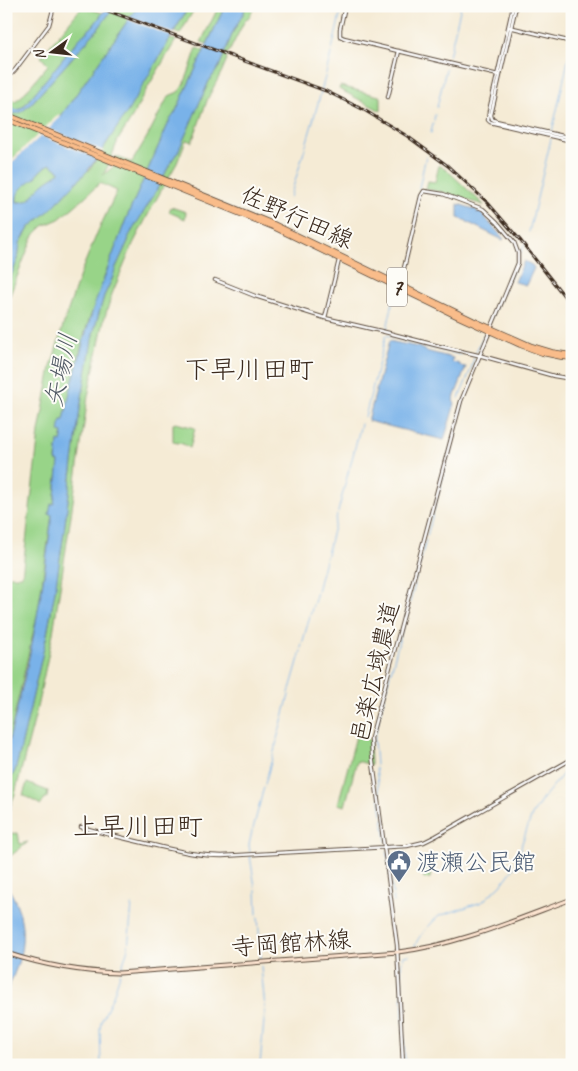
<svg xmlns="http://www.w3.org/2000/svg" width="578" height="1071" font-family="Caveat,'Klee One',sans-serif">
<style>
.green{fill:#98d488;stroke:#6a7f53}
.water{fill:#79b2e9;stroke:#5a6e84;fill-rule:evenodd}
.pier{fill:#f5ebd5}
.lines{fill:none;stroke-linecap:round;stroke-linejoin:round}
.stream{stroke:#79b2e9;stroke-width:1}
.tertiary-casing{stroke:#574739;stroke-width:4.5}
.secondary-casing{stroke:#574739;stroke-width:5}
.primary-casing{stroke:#574739;stroke-width:5.5}
.tertiary{stroke:#fff;stroke-width:2.5}
.secondary{stroke:#fde4d0;stroke-width:3}
.primary{stroke:#f9bc8a;stroke-width:4}
.rail-casing{stroke:#3b2a1e;stroke-width:3}
.rail{stroke:#fdfcf7;stroke-width:1;stroke-dasharray:4;stroke-linecap:butt}
.labels{text-anchor:middle;stroke-width:4;stroke-linejoin:round;paint-order:stroke}
.shield{fill:#fdfcf7;stroke:#75695f;stroke-width:1}
.shield-label{font-size:22px;font-weight:bold;fill:#3b2a1e}
.street-label{font-size:24px;fill:#3b2a1e;stroke:#fdfcf7}
.service-label{font-size:24px;fill:#4e5e75;stroke:#fdfcf7;text-anchor:start}
.water-label{font-size:25px;font-style:italic;fill:#515a65;stroke:#fdfcf7}
.quarter-label{font-size:26px;fill:#3b2a1e;stroke:#fdfcf7}
</style>
<rect width="100%" height="100%" fill="#fdfcf7"/>
<filter id="ink" filterUnits="userSpaceOnUse"><feTurbulence type="fractalNoise" baseFrequency=".02" numOctaves="2"/><feDisplacementMap in="SourceGraphic" scale="10" xChannelSelector="R" yChannelSelector="G"/><feConvolveMatrix kernelMatrix="1 2 1 2 8 2 1 2 1" color-interpolation-filters="sRGB"/></filter>
<filter id="wash" filterUnits="userSpaceOnUse"><feTurbulence type="fractalNoise" baseFrequency=".0096" numOctaves="4" result="noise"/><feDisplacementMap in="SourceGraphic" scale="20" xChannelSelector="R" yChannelSelector="G"/><feGaussianBlur stdDeviation="1.12" result="paint"/><feColorMatrix in="noise" values="0 0 0 0 0 0 0 0 0 0 0 0 0 0 0 0 0 1.4 0 .05"/><feComposite in="paint" operator="in"/></filter>
<g filter="url(#wash)">
<rect width="100%" height="100%" fill="#f5ebd5"/>
<!-- green -->
<path class="green" d="M115 6H138L61 116 59 115 6 165V110L14 114 25 109 30 105 98 29Z
M189 6H196L180 34 174 32Z
M219 6H225L207 44 201 42Z
M245 6H255L249 17 244 22 229 52 227 53 226 57 227 59 222 71 208 98 192 142 186 140 177 163 153 205 133 244 112 294 104 320 88 396 70 522 53 633 35 717 15 794 10 807 11 809 6 810V785L15 771 19 756 47 634 55 591 63 539 80 409 93 334 104 296 112 279 116 267 128 241V236L154 195 172 160 178 152 209 81 219 67 233 32 244 12Z
M84 7 103 13 93 26 80 38 24 106 18 110C12 109 6 104 6 99L8 98 15 101 21 97 48 65 41 57 81 8Z
M170 39 176 40 145 92 133 116 118 140 108 166 103 175 113 167 115 156 130 162H132L147 137 168 97C171 94 176 94 179 91 186 85 193 58 197 48L204 51 175 113 170 120 126 219 96 300 85 332 70 392 64 421 61 420 63 432 61 442H58L56 460 59 462 54 504 49 514 52 515 38 612 8 744 6 748V576H22L39 432 51 367 65 319 81 272 98 231 117 191 100 183 75 206 59 219 43 226 35 234 31 241 8 300 6 307V288L18 259 20 243 24 237 29 228 51 209 88 170 89 171 128 110Z
M340 86 379 96 381 97V111L339 89Z
M50 164 60 171V173C54 176 47 180 43 185 33 193 32 203 17 202 15 190 27 184 35 177 37 176 39 173 40 171 43 168 47 166 50 164Z
M439 165 448 171 484 205H483L442 192 426 189 428 181 435 182Z
M171 207 186 212 185 219 169 212Z
M176 423 195 428 190 448 183 444 173 442V424Z
M356 736 370 740 371 765 357 761 345 806 338 804Z
M27 783 48 791 47 798H45L41 805 23 795Z
M18 833 20 844 28 842 8 858 6 856V834Z
M432 863 430 878 424 879 422 866 424 864Z"/>
<!-- water -->
<path class="water" d="M108 6H115L98 29 30 105C20 113 18 117 6 110V101L10 106 16 110 20 109 24 106 80 38 93 26Z
M138 6H189L128 111 94 162 88 170 51 209 29 228 20 243 18 259 6 288V168L61 116ZM50 164 60 171 59 173C54 177 47 180 42 185 33 193 32 203 17 202 15 190 27 184 35 178 38 175 37 174 40 171 43 168 47 166 50 164Z
M225 6H245L244 12 233 32 219 67 209 81 178 152 172 160 154 195 129 236 128 241 116 267 112 279 104 296 93 334 80 409 63 539 55 591 47 634 19 756 15 771 6 785V748L8 744C19 700 31 655 38 610 44 578 48 547 52 515L49 514 51 504H54L59 462 56 461 58 441 61 442 63 433 59 432 61 420H64L70 392 86 332 96 300 126 219 170 120 175 113Z
M458 204 477 210V213L480 212 504 239 503 240 467 222V221L458 218Z
M524 261 532 265 534 268 526 285 515 282Z
M389 341 418 347 426 351 453 358 452 362 460 364V366L466 367 453 401 455 403 444 440 368 421Z
M6 885C24 910 27 940 16 969 13 977 9 985 6 994Z"/>
<!-- pier -->
<path class="pier" d="M128 17 175 34 174 37 126 19Z
M59 114 61 116 49 129 104 151 99 159 41 136 6 168V165Z"/>
<g class="lines">
<!-- stream -->
<path class="stream" d="M449 56 461 6
M437 107 446 69
M434 120 435 115
M552 132 572 43
M431 133 433 124
M419 188 426 156
M290 197C310 134 328 71 342 6
M529 232 551 139
M521 252 526 243
M508 281 516 265
M491 318 504 290
M387 329 396 288
M476 352 484 334
M459 398 471 369 474 358
M365 417 386 335 427 347 461 355
M350 467 361 424
M338 512 349 469
M427 536 464 399
M326 558 337 515
M415 582 426 540
M314 603 325 560
M403 627 415 584
M301 648 313 605
M391 672 402 629
M289 693 301 651
M379 717 390 674
M277 739 289 695
M376 765 374 740 379 719
M376 768 382 815
M265 784 277 741
M383 818 386 841
M253 829 264 787
M387 851 388 858
M250 852 249 845 252 831
M250 856 255 887
M388 860 393 894
M519 860 522 843 532 815 544 797 572 763
M256 890 257 914
M393 897 394 902
M258 917 261 959
M415 946C418 937 422 935 427 928 431 924 434 920 439 916L482 902 501 885 517 864
M261 966 265 1008
M121 971 128 948 132 905
M101 1065 100 1029 101 1022 113 996 120 974
M260 1065 265 1010
M405 1065 401 963 404 956 409 955"/>
</g>
</g>
<g filter="url(#ink)">
<g class="lines">
<defs>
<path id="tertiary" d="M345 6 340 29V36L344 38 498 75
M513 6 489 111 488 120 490 122 494 123 572 141
M516 6 491 115 492 119 496 121 572 138
M509 27 568 41
M10 75 15 70 49 25 54 6
M388 97 399 51
M215 280 255 296 325 318 385 332 439 346 482 356 554 376 572 379
M400 285 421 196 424 191 443 194 483 209 497 222 514 242 518 253V263L461 401 371 738 372 755 397 945 403 1065
M325 318 339 260
M81 827C106 834 131 840 157 846 179 851 199 856 222 856L407 846 424 842 436 836 572 759"/>
<path id="secondary" d="M6 953C43 965 81 972 119 973L398 952C458 945 515 920 572 899"/>
<path id="primary" d="M6 114 274 224 473 320 532 346 552 352 572 355
M6 119 275 228 456 316 520 345 542 353 561 357 572 358"/>
</defs>
<!-- tertiary casing -->
<use href="#tertiary" class="tertiary-casing"/>
<!-- secondary casing -->
<use href="#secondary" class="secondary-casing"/>
<!-- primary casing -->
<use href="#primary" class="primary-casing"/>
<!-- tertiary -->
<use href="#tertiary" class="tertiary"/>
<!-- secondary -->
<use href="#secondary" class="secondary"/>
<!-- primary -->
<use href="#primary" class="primary"/>
<defs>
<path id="rail" d="M95 6 326 91 364 110 407 136 448 166 488 203 520 240 572 306"/>
</defs>
<!-- rail casing -->
<use href="#rail" class="rail-casing"/>
<!-- rail -->
<use href="#rail" class="rail"/>
</g>
</g>
<!-- icons -->
<defs>
<symbol id="civic-pin" viewBox="-11 -11 22 30"><path d="M0 17L-7.5 6A9.5 9.5 0 1 1 7.5 6Z" fill="#5c6f8a" stroke="#fdfcf7"/><path d="M-.6-6.5H3V-4.5H.6V-3L4-1V1h2V6H-6V1h2V-1L-.6-3ZM-1.2 2.5V6h2.4V2.5Z" fill="#fff"/></symbol>
</defs>
<g fill-rule="evenodd">
<use href="#civic-pin" x="385" y="848" width="28" height="38"/>
</g>
<g class="labels">
<!-- shield labels -->
<rect class="shield" x="387" y="267.5" width="20" height="39" rx="4"/>
<g class="shield-label">
<text x="397" y="295">7</text>
</g>
<!-- street labels -->
<g class="street-label">
<text transform="translate(297 217) rotate(24)" y="8">佐野行田線</text>
<text transform="translate(375 672) rotate(-77)" y="8">邑楽広域農道</text>
<text transform="translate(291 943) rotate(-4)" y="8">寺岡館林線</text>
</g>
<!-- service labels -->
<g class="service-label">
<text x="416" y="870">渡瀬公民館</text>
</g>
<!-- water labels -->
<g class="water-label">
<text transform="translate(60 370) rotate(-78)" y="9">矢場川</text>
</g>
<!-- quarter labels -->
<g class="quarter-label">
<text x="249" y="378">下早川田町</text>
<text x="138" y="835">上早川田町</text>
</g>
</g>
<!-- margin -->
<rect width="578" height="1071" fill="none" stroke="#fdfcf7" stroke-width="25"/>
<!-- north arrow -->
<g transform="translate(52 52) rotate(255)" stroke="#fdfcf7" stroke-width="4" paint-order="stroke">
<path d="M0-4L9 19L0 12L-9 19Z" fill="#3b2a1e"/>
<text y="-8" font-size="14" font-weight="bold" text-anchor="middle" fill="#3b2a1e">N</text>
</g>
</svg>
